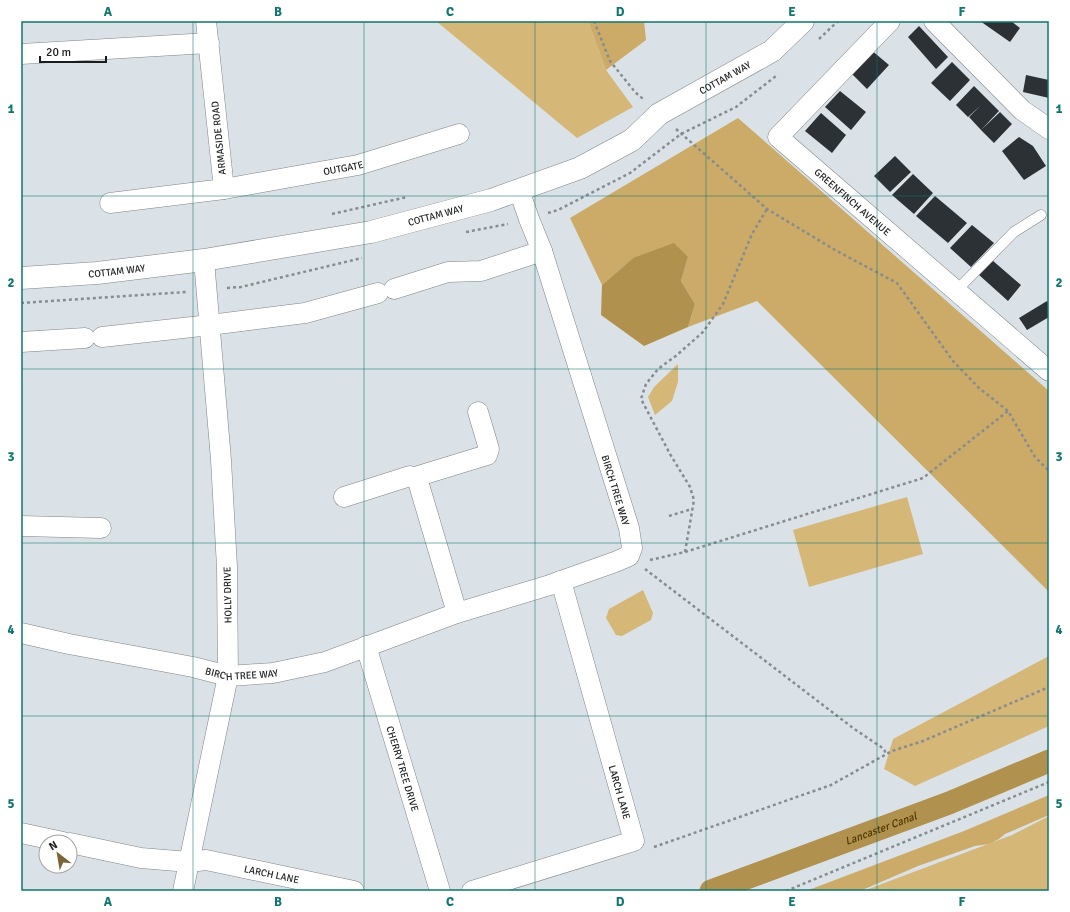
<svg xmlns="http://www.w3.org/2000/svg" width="1070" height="912" font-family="Signika,sans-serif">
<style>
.green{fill:#d5b778}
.forest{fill:#cbab67}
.water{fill:#b1914e}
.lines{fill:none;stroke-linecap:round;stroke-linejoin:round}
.canal{stroke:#b1914e;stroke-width:23}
.building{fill:#2b3135}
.lane-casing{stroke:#7d8489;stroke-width:11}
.street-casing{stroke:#7d8489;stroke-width:21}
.secondary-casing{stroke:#7d8489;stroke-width:23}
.path{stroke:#878c8f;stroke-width:2.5;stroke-dasharray:3 3;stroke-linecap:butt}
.lane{stroke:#fff;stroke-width:10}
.street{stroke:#fff;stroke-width:20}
.secondary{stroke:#fff;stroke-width:22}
.grid{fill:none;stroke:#0f766e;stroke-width:1;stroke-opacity:0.55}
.labels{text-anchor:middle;stroke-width:4;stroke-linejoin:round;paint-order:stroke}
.street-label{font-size:10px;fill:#1a1c1e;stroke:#fff}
.water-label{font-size:11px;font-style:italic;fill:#4e3800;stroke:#fff}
.neatline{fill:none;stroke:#0f766e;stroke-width:1.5}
.grid-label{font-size:13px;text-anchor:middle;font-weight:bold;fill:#0f766e}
</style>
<rect width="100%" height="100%" fill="#dbe2e7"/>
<!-- green -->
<path class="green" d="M436 21H588L606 70 633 107 577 138Z
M678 364V382L672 401 655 415 648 397 654 387Z
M907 497 923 554 809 587 793 530Z
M643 590 653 613 651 620 622 636 616 635 606 618 609 609Z
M1049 656V726L915 786 884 769 893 739Z
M1049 816V891H863L1012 835Z"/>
<!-- forest -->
<path class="forest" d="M588 21H644L646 40 606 70Z
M738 118 1049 391V592L757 301 688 327 695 304 681 281 688 257 633 258 602 285 570 218Z
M1049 795V815L1005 834 999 839 989 844 975 846 918 866 860 891H806L964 831Z"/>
<!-- water -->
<path class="water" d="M674 243 688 257 681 281 695 304 688 327 644 346 601 315 602 285 633 258Z"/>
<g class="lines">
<!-- canal -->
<path class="canal" id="s1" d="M711 891 949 803 1049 761"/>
</g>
<!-- building -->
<path class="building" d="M980 21H1011L1020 28 1010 42Z
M919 26 948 57 936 69 908 37Z
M870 49 889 65 867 89 849 71Z
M952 62 970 80 950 101 931 83Z
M1026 75 1049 80V98L1023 92Z
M974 86 999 111 981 130 969 117 980 106 968 117 956 105Z
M840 91 866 112 851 130 825 107Z
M1000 112 1012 124 994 143 981 130Z
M821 113 846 135 832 153 805 131Z
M1019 137 1033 146 1046 166 1024 180 1002 151Z
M895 156 911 172 890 192 874 176Z
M913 174 933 193 914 214 892 195Z
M935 196 967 223 948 243 916 216Z
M972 225 994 243 971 267 950 248Z
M992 260 1021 285 1008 301 978 274Z
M1047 301 1049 305V317L1027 330 1019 318Z"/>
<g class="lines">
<defs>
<path id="lane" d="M956 291 1014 232 1041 215"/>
<g id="street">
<path id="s2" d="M890 21 778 137 1049 371"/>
<path d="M934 21 1022 110 1049 129"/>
<path d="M21 54 209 43"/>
<path id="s3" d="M224 189 358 165 459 134"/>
<path d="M110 203 224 189 206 21"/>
<path d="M394 289 448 272 481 271 542 251"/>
<path d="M102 337 210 325 305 313 378 293"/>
<path d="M21 342 85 338"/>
<path d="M415 477 487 455 489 449 478 412"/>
<path d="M344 497 410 476 417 478 457 613"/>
<path d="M21 526 101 528"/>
<path id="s4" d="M21 633 69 644 193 667 228 676 273 673 325 662 457 613 550 585 615 562 629 556 632 548 629 528 542 251 529 219 519 190"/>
<path id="s5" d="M366 646 440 891"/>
<path d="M21 833 63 842"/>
<path id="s6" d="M70 843 141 858 189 862 206 860 354 891"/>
<path d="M183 891 228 676 227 567 221 460 204 260"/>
<path d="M472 891 634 841 561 581"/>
</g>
<g id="secondary">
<path id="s7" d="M21 278 97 273 204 260 371 232 491 200 580 168 632 140 659 114 772 51 803 21"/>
</g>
</defs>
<!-- lane casing -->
<use href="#lane" class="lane-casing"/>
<!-- street casing -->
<use href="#street" class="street-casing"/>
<!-- secondary casing -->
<use href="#secondary" class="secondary-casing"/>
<!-- path -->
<path class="path" d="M594 21 610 61 635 92 643 99
M819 39 838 21
M676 129 767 209 835 250 897 283 953 361 979 388 1008 411 1035 457 1049 471
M548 213 558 210 630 173 681 134 736 107 776 76
M332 214 407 197
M466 232 508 224
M227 288 241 287 362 258
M21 303 186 292
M669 516 692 509
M685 552 694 500 690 487 670 454 641 399 646 384 658 369 677 355 703 332 723 304 752 234 767 209
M650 560 685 552 923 478 1008 411
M645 569 853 728 884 749 886 754
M654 847 831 785 892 751 923 741 1049 687
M786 891 1049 782"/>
<!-- lane -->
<use href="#lane" class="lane"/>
<!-- street -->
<use href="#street" class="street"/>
<!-- secondary -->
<use href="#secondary" class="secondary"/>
</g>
<!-- grid -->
<path class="grid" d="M193 21V891M364 21V891M535 21V891M706 21V891M877 21V891M21 196H1049M21 369H1049M21 543H1049M21 716H1049"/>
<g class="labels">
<!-- street labels -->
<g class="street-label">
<text dy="4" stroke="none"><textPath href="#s7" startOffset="744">COTTAM WAY</textPath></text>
<text transform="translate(218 138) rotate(-96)" y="4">ARMASIDE ROAD</text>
<text dy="4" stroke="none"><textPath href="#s3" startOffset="121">OUTGATE</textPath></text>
<text dy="4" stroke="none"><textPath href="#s2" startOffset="260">GREENFINCH AVENUE</textPath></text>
<text dy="4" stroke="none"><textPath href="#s7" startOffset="420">COTTAM WAY</textPath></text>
<text dy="4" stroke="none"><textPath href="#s7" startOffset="96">COTTAM WAY</textPath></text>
<text transform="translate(616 490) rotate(73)" y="4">BIRCH TREE WAY</text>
<text transform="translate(227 595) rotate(-91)" y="4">HOLLY DRIVE</text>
<text dy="4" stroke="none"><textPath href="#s4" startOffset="225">BIRCH TREE WAY</textPath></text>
<text dy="4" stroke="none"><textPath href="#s5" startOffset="128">CHERRY TREE DRIVE</textPath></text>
<text transform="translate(620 792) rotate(74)" y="4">LARCH LANE</text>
<text dy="4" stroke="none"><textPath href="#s6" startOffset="205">LARCH LANE</textPath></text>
</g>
<!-- water labels -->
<g class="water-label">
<text dy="4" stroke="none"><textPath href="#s1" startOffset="181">Lancaster Canal</textPath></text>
</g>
</g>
<!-- border -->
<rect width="1070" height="912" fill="none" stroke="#ffffff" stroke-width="44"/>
<!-- north arrow -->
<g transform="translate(58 854) rotate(329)"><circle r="19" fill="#ffffff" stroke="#a3a4a5"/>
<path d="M0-3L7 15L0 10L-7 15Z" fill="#7c6535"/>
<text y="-6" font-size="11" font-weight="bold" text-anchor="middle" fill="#1a1c1e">N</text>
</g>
<!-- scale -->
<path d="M40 56v6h66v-6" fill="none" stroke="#1a1c1e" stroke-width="2"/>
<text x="46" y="56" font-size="12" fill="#1a1c1e" stroke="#ffffff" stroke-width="3" paint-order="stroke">20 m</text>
<rect x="22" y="22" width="1026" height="868" class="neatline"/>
<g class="grid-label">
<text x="108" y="16">A</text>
<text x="278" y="16">B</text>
<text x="450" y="16">C</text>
<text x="620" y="16">D</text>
<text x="792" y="16">E</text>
<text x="962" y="16">F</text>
<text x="11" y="113">1</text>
<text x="1059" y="113">1</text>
<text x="11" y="287">2</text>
<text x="1059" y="287">2</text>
<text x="11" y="461">3</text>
<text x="1059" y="461">3</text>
<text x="11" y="634">4</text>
<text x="1059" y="634">4</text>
<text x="11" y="808">5</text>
<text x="1059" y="808">5</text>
<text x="108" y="906">A</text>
<text x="278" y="906">B</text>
<text x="450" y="906">C</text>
<text x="620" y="906">D</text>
<text x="792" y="906">E</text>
<text x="962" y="906">F</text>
</g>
</svg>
